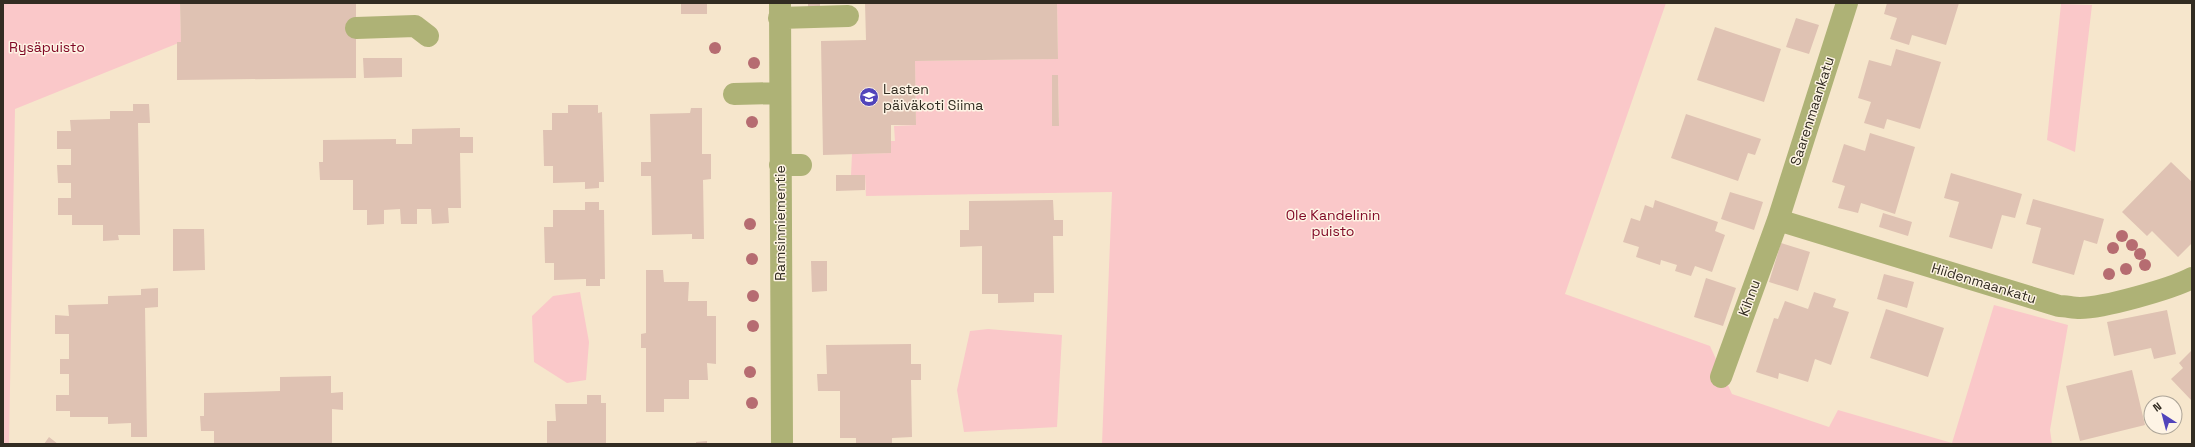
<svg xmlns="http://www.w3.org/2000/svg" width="2195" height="447" font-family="'Space Grotesk',sans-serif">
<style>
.green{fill:#fac8c9;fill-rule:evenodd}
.building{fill:#dfc2b3}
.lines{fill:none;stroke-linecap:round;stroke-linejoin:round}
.minor{stroke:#aeb276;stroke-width:22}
.tree{fill:#b66c71}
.labels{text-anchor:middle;stroke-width:3;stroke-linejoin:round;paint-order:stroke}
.park-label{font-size:14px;fill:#810926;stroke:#fef4e5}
.poi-label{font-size:14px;fill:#322c22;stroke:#fef4e5;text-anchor:start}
.street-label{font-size:14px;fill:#322c22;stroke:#fef4e5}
</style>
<rect width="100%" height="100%" fill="#f6e6cc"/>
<!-- green -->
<path class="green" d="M3 3H180L181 42 15 109 9 444H3Z
M1057 3H1666L1565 294 1710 346 1732 394 1829 427 1838 410 1952 443 1994 305 2068 325 2050 430 2052 444H1102L1112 192 866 196 865 175H851L852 154 891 153V141H895L894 126 916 125 915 61 1058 59ZM1052 75H1058L1059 126H1052Z
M2061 4 2092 5 2075 152 2047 140Z
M580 292 589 342 586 380 567 383 534 362 532 316 553 296Z
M988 329 1062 335 1057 427 964 432 957 390 970 331Z"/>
<!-- building -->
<path class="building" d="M180 3H356V78L177 80V42H181Z
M681 3H707V14H681Z
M808 3H820V7H808Z
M865 3H1057L1058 59 915 61 916 125H891V153L823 155 821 41 866 40Z
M1887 3H1959L1946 45 1912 35 1909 45 1890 39 1897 18 1884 14Z
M1796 18 1819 25 1809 54 1786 47Z
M1715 27 1781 49 1764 102 1697 80Z
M1896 49 1941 62 1920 129 1887 119 1884 129 1864 123 1871 102 1858 98 1869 60 1891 66Z
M363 58H402V77L364 78Z
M1052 75H1058L1059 126H1052Z
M133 104H149L150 123H138L140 235H118L119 240 103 241V225H72V215H58V198H71V183H58L57 165H71V149H57V131H71L70 120 110 119V111H133Z
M568 105H598V113L602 112 604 182H599V188L585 189V182L553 183V166H544L543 130H552V113H568Z
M691 108H702V154H711V179L703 180 704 239H692V234L652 235 651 176H641V162H651L650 114 690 113Z
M1686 114 1761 139 1755 155 1748 153 1738 181 1671 158Z
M460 128V137H473V153H460L461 208H448L449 223 432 224 431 209H417V224H401L400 209 384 210V224L367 225V210H353V180H320L319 162H323V140L396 139V144H412V129Z
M1870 133 1915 147 1895 214 1861 203 1858 213 1838 208 1845 186 1832 182 1844 144 1865 151Z
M2171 162 2192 182V243L2178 257 2152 231 2147 236 2122 212Z
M1951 173 2022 194 2015 218 2002 215 1992 249 1949 237 1959 202 1944 198Z
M836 175H865V190L836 191Z
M1730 192 1763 202 1754 230 1721 219Z
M2033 199 2104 219 2097 244 2084 240 2074 275 2032 263 2041 228 2026 224Z
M1053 200 1054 220H1063V236H1053L1054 293H1034V302L998 303V294H982V246L960 247V230H969V201Z
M1655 200 1718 222 1715 231 1725 235 1712 272 1695 266 1691 276 1675 271 1677 265 1661 260 1660 265 1636 257 1639 247 1623 242 1631 218 1640 221 1645 205 1653 208Z
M585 202H599V210H604L605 279H600V286H586V279L554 280V263H545L544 227H553V210H585Z
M1883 213 1912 222 1908 236 1879 227Z
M173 229H204L205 270 173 271Z
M1781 243 1810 252 1798 291 1769 282Z
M811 261H827V291L812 292Z
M646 270H663L664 282H689L688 301H707V316H716V364L707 363 708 380H689V399H664V412H646V348H641V334L646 333Z
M1884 274 1914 282 1907 308 1877 299Z
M1706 278 1736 288 1723 326 1694 317Z
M158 288V307L145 308 147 437H131V423L108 424V417H70V411H56V395H69V374H60V359H69V334H55V315L69 316 68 305 108 304V296L141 295V289Z
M1814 292 1836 299 1833 307 1849 312 1831 365 1815 359 1808 382 1779 373 1778 379 1756 372 1774 318 1778 319 1785 301 1808 309Z
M1886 309 1944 328 1928 377 1870 358Z
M2167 310 2176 354 2154 359 2151 348 2114 356 2107 322Z
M911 344V364H921V380H911L912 437 892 438V444H856V438H840V391H818L817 374H827L826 345Z
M2192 350V401L2171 379 2183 368 2179 363Z
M2132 370 2145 425 2080 441 2066 386Z
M331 376V393L343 392V410L332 409V444H214V431H201L200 416H204V393L280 391V377Z
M587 395H601V403H606V444H547V421H556L555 404H587Z
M49 437 58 444H44Z
M707 441V444H696V442Z"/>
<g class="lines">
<!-- minor -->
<path class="minor" d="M780 3 782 444
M779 18 848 16
M356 28 415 26 428 36
M734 94 780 93
M780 165H801
M1778 220 2059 306C2066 306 2073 308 2080 308 2103 308 2171 289 2192 278
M1721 377 1778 220 1847 3"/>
</g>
<!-- trees -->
<g class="tree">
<circle cx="715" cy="48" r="6"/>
<circle cx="754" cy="63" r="6"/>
<circle cx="752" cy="122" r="6"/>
<circle cx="750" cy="224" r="6"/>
<circle cx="2122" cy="236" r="6"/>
<circle cx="2132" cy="245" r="6"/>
<circle cx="2113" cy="248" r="6"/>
<circle cx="2140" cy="254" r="6"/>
<circle cx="752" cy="259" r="6"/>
<circle cx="2145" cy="265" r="6"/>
<circle cx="2126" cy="269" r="6"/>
<circle cx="2109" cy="274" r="6"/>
<circle cx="753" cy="296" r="6"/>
<circle cx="753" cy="326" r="6"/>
<circle cx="750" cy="372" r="6"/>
<circle cx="752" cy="403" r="6"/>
</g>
<!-- icons -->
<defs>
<symbol id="school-disc" viewBox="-11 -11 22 22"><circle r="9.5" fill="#5144bb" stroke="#fef4e5"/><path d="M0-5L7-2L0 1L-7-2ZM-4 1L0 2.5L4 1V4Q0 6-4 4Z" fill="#fff"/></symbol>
</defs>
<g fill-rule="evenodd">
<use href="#school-disc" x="858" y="86" width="22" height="22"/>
</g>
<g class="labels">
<!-- park labels -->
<g class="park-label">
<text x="47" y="52">Rysäpuisto</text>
<text x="1333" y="220">Ole Kandelinin<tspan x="1333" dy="16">puisto</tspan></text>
</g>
<!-- poi labels -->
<g class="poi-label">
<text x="883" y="94">Lasten<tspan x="883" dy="16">päiväkoti Siima</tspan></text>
</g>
<!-- street labels -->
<g class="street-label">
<text transform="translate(1812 111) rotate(-72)" y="5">Saarenmaankatu</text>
<text transform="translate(780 223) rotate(-90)" y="5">Ramsinniementie</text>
<text transform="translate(1984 283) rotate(17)" y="5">Hiidenmaankatu</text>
<text transform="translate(1749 298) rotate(-70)" y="5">Kihnu</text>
</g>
</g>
<!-- border -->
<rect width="2195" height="447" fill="none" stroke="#322c22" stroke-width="8"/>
<!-- north arrow -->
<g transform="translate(2163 415) rotate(324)"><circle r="19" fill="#fef4e5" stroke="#aca497"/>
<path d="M0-3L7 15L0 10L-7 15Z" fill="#5144bb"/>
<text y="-6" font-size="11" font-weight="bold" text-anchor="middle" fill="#322c22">N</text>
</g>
</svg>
